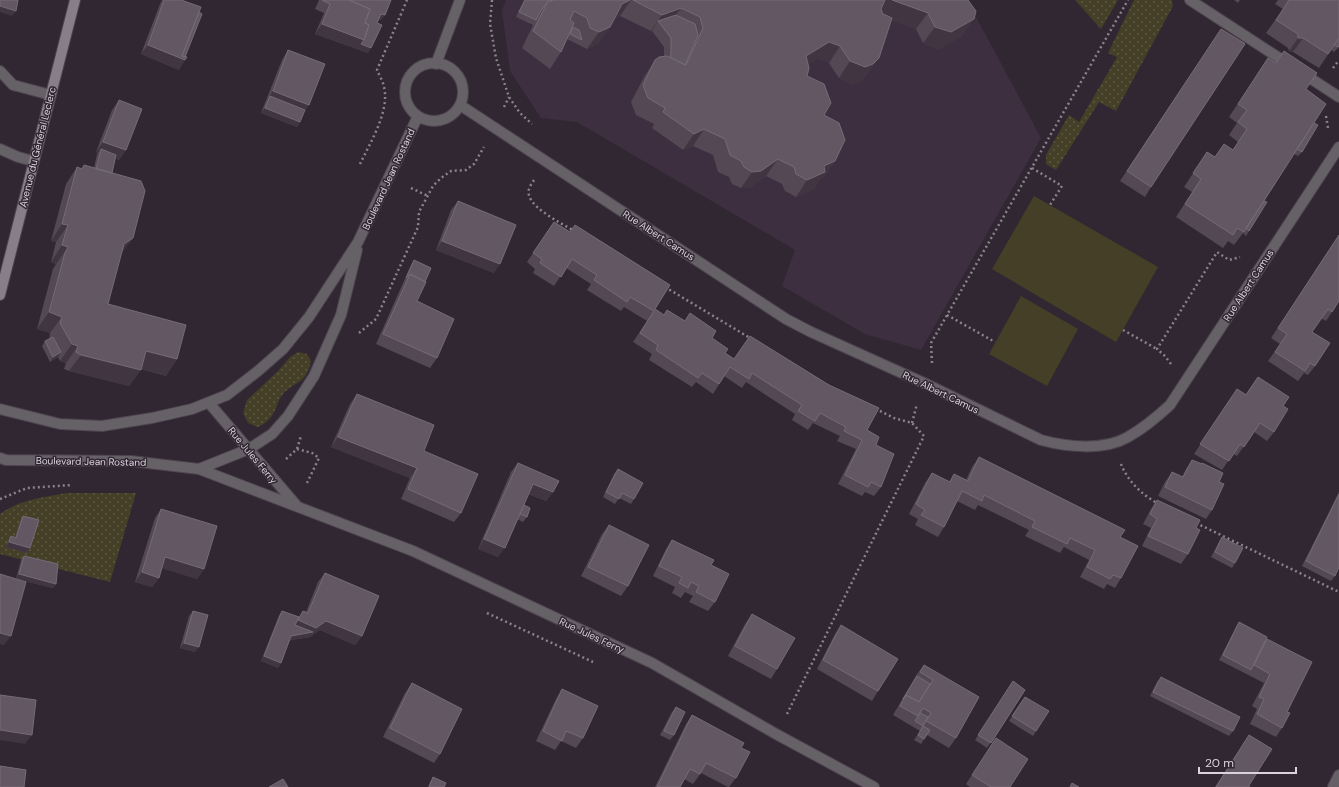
<svg xmlns="http://www.w3.org/2000/svg" width="1339" height="787" font-family="'DM Sans',sans-serif">
<style>
.built{fill:#3d2e40}
.green{fill:url(#green-dots)}
.pitch{fill:#443f26}
.lines{fill:none;stroke-linecap:round;stroke-linejoin:round}
.lane-casing{stroke:#4c434e;stroke-width:12}
.street-casing{stroke:#4c434e;stroke-width:12}
.secondary-casing{stroke:#4c434e;stroke-width:12}
.path{stroke:#8a828c;stroke-width:2.5;stroke-dasharray:2 3;stroke-linecap:butt}
.lane{stroke:#666067;stroke-width:10}
.street{stroke:#666067;stroke-width:10}
.secondary{stroke:#877e88;stroke-width:10}
.wall{fill:#544855}
.shaded-wall{fill:#403541}
.building{fill:#625763;stroke:#756b76}
.labels{text-anchor:middle;stroke-width:3;stroke-linejoin:round;paint-order:stroke}
.street-label{font-size:10px;fill:#dad3db;stroke:#312733}
</style>
<defs>
<pattern id="green-dots" width="8" height="8" patternUnits="userSpaceOnUse"><rect width="8" height="8" fill="#443f26"/><path d="M2 2h.1M6 6h.1" fill="none" stroke="#5e5a45" stroke-width="1.8" stroke-linecap="round"/></pattern>
</defs>
<rect width="100%" height="100%" fill="#312733"/>
<!-- built -->
<path class="built" d="M506 0H967L1041 138 921 350 865 334 782 286 795 250 577 122 541 118 510 71 502 10Z"/>
<!-- green -->
<path class="green" d="M1075 0H1118L1101 29Z
M1134 0H1172L1173 6 1116 111 1099 102 1056 170 1046 164V155L1069 115 1079 122 1117 57 1108 53Z
M298 352 307 354 311 361C306 387 292 380 280 398 278 402 277 406 275 410 271 419 266 423 258 427L248 423 243 413 247 400 278 371 290 357Z
M67 493H136L110 582 0 554V514C19 500 44 497 67 493Z"/>
<!-- pitch -->
<path class="pitch" d="M1034 196 1158 267 1116 342 992 269Z
M1021 296 1078 329 1047 386 989 354Z"/>
<g class="lines">
<defs>
<path id="lane" d="M1190 0 1339 97
M0 71 13 85 51 95"/>
<path id="street" d="M405 92a29 29 0 1 1 58 0a29 29 0 1 1-58 0Z
M436 64 460 0
M460 105 786 319 811 332 924 383 1041 440C1067 447 1104 451 1128 437 1144 428 1157 417 1170 405L1339 147
M0 149 18 157 33 161
M209 403 297 506
M0 409 60 424 102 426 152 418 192 409 227 395 258 371 283 349 309 317 358 242 418 116
M0 458 6 460 131 461 199 469 249 449 272 434 288 416 314 376 341 315 357 250
M199 469 413 551 652 663 776 734 874 787
M1333 787 1339 775"/>
<path id="secondary" d="M0 295 75 0"/>
</defs>
<!-- lane casing -->
<use href="#lane" class="lane-casing"/>
<!-- street casing -->
<use href="#street" class="street-casing"/>
<!-- secondary casing -->
<use href="#secondary" class="secondary-casing"/>
<!-- path -->
<path class="path" d="M492 0 490 24 496 58 509 97 520 113 532 124
M1333 68 1339 60
M504 107 509 97
M1326 116 1328 128
M360 164C370 143 390 111 384 87 383 81 379 75 377 70L407 0
M1032 168 1062 186 1050 205
M534 180C532 183 530 186 529 189 524 206 562 223 574 231
M411 188 428 196
M665 287 750 338
M947 315 995 342
M1123 330 1157 349
M359 333 376 319 418 227 419 212 433 186 441 178 451 171 466 170 474 164 484 147
M932 363 931 343 1128 0
M1171 364 1165 356 1157 349 1217 252 1229 260 1240 257
M912 423 917 404
M297 449 312 453 319 458 307 483
M286 459 297 449 301 436
M1121 464C1127 480 1142 495 1157 503
M0 499 27 488 72 485
M1196 523 1339 592
M487 613 593 662
M787 714 924 436 912 423 894 418 874 408"/>
<!-- lane -->
<use href="#lane" class="lane"/>
<!-- street -->
<use href="#street" class="street"/>
<!-- secondary -->
<use href="#secondary" class="secondary"/>
</g>
<!-- wall -->
<path class="wall" d="M162 0H164L179 70 141 54 160 4Z
M319 0H391L385 15 381 20 379 19 377 23 368 53 315 34 324 13 315 9Z
M524 0H968L962 36 939 49 923 43 916 29 891 20 879 58 867 74 861 81 853 84 839 78 829 63 818 58 808 64 807 76 824 115 835 161 823 178 820 179 814 189 796 197 785 191 782 184 766 176 749 188H741L732 184 729 177 718 172 713 155 693 146 683 150 652 128 654 124 636 115 631 102 644 77 655 60 664 56V47L652 31H651L620 16 614 19 610 27 598 44 587 49 567 39 561 52 550 69 522 48 533 25 516 17Z
M1234 0H1240L1238 3Z
M1278 0H1339V47L1334 52 1331 50 1319 68 1293 52 1289 51 1288 48 1266 33 1283 9 1275 4Z
M1221 29 1151 187 1145 197 1120 181Z
M288 50 309 105 305 110 300 122 297 127 261 113 282 60Z
M1268 58 1306 89 1314 123 1302 152 1298 156 1294 154 1264 201 1249 231 1246 236 1243 233 1234 245 1228 241 1223 248 1176 217 1192 192 1184 187 1207 152 1215 157 1224 144 1233 150 1238 142 1229 135 1237 123 1229 117Z
M119 100 126 150 119 160 115 158 112 173 133 238 121 253 108 304 177 359 166 376 141 369 129 386 69 371 64 369 66 363 60 361 58 357 50 362 42 346 45 341 49 340 50 333 37 329 53 269 56 264 51 262 56 242 51 241 66 184 77 167 82 169 94 168 97 154 98 153 96 152 112 110Z
M458 201 494 273 436 250 451 210Z
M554 222 655 309 664 315 685 321 690 313 725 353 734 359 750 336 867 430 876 445 881 487 874 496 865 492 862 496 838 484 856 449 837 441 840 436 813 423 808 430 792 420 795 414 746 382 742 388 724 376 713 394 696 382 692 387 649 360 652 354 633 342 647 321 624 307 621 311 603 300 587 290 591 284 566 268 554 286 533 273 535 269 527 262Z
M1339 235 1332 312 1326 321 1321 318 1312 332 1315 366 1308 375 1304 373 1298 381 1268 361 1280 344 1271 338Z
M414 260 425 282 417 301 437 358 430 368 376 344 411 265Z
M1258 377 1283 406 1274 432 1267 441 1254 432 1237 456 1233 454 1222 470 1194 454 1237 389 1246 394Z
M357 394 424 451 461 513 454 522 401 499 410 478 331 447 350 404Z
M979 457 1120 537 1121 578 1115 588 1107 584 1104 589 1080 577 1089 560 1064 547 1060 553 1025 536 1029 530 978 505 975 510 957 501 944 527 938 537 915 525 918 519 909 514 925 483 932 473 949 482 954 474 966 480 972 467Z
M1192 460 1219 482 1212 510 1206 519 1158 496 1165 482 1172 472 1182 477 1186 469Z
M518 463 553 492 546 501 528 494 524 505 527 517 523 522 517 519 498 557 478 549 511 472Z
M618 469 634 499 631 504 619 498 615 504 603 497 614 474Z
M1339 492V567L1335 576 1331 581 1302 566Z
M1157 500 1196 528 1188 554 1181 564 1142 546 1151 528 1143 524 1151 509Z
M161 509 204 569 197 579 162 568 159 578 152 587 135 582 155 518Z
M23 516 30 548 27 553 6 547 8 541 11 536 15 537 20 521Z
M609 525 628 586 621 596 581 576 602 534Z
M1222 537 1235 563 1232 568 1211 557 1219 542Z
M672 540 711 565 715 602 708 611 689 602 693 596 685 592 681 598 672 593 675 587 653 576 666 549Z
M24 556 56 584 53 588 16 579 21 560Z
M325 573 362 636 355 645 320 630 310 637 290 640 278 668 261 661 279 615 282 611 299 617 303 611 306 612 318 582Z
M193 611 195 652 180 648 189 616Z
M752 614 777 669 771 679 728 656 745 624Z
M1239 622 1263 644 1267 639 1287 712 1282 728 1276 737 1250 724 1257 709 1252 706 1264 683 1219 660 1236 627Z
M841 625 878 691 872 701 817 669 835 634Z
M924 665 979 697 956 738 949 748 927 735 921 744 914 740 920 731 893 715 917 674Z
M1161 677 1233 731 1229 736 1150 696 1157 682Z
M1013 681 1025 690 987 748 975 740Z
M412 683 440 754 434 763 383 737 405 693Z
M562 689 583 738 576 748 561 741 555 750 536 741 556 699Z
M1025 697 1049 711 1033 736 1009 721Z
M676 707 674 735 670 740 660 735 672 712Z
M692 715 741 748 736 778 729 787H728L701 773 693 784 684 779 680 787H655L686 724Z
M1249 735V785L1251 787H1215Z
M996 738 1010 787H970L966 784Z
M433 777 444 787H428L430 782Z"/>
<!-- shaded-wall -->
<path class="shaded-wall" d="M630 0H631L620 16 610 21 622 4Z
M884 0H892L928 13 916 29 874 14Z
M0 6 16 11 12 16 0 12Z
M681 8 669 25 658 21 652 31H651L662 15Z
M381 14 385 15 381 20 378 19Z
M974 19 962 36 939 49 923 43 935 27Z
M322 24 364 40 371 48 368 53 315 34Z
M610 27 598 44 587 49 599 32Z
M1298 38H1303L1293 52 1289 51Z
M829 42 840 46 829 63 818 58 795 73 806 56Z
M148 45 185 60 179 70 141 54Z
M879 58 867 74 861 81 853 84 839 78 850 61Z
M273 91 309 105 302 115 270 96 266 101Z
M265 108 300 122 297 127 261 113Z
M704 129 693 146 683 150 694 134Z
M103 142 126 150 119 160 100 153 101 149 98 153 96 152Z
M778 159 766 176 749 188H741L752 172Z
M835 161 823 178 820 179 814 189 796 197 807 180 824 166Z
M62 224 68 225 56 242 51 241Z
M133 238 121 254 124 244Z
M442 241 500 264 494 273 436 250Z
M62 245 68 247 56 264 51 262Z
M49 312 62 317 50 333 37 329Z
M72 344 78 346 66 363 60 361Z
M146 351 177 359 166 376 135 367Z
M61 352 58 357 50 362 53 357Z
M81 355 141 370 129 386 69 371Z
M338 437 417 468 410 478 331 447Z
M533 484 553 492 546 501 526 493Z
M484 539 505 548 498 557 478 549Z
M9 542 30 548 27 553 6 547Z
M165 557 204 569 197 579 158 567Z
M142 572 159 578 152 587 135 582Z
M19 574 56 584 53 588 16 579Z
M298 620 326 621 362 636 355 645 320 630 310 637 288 641 292 630Z
M0 633 11 636 4 645 0 644Z
M184 643 199 647 195 652 180 648Z
M264 656 281 663 278 668 261 661Z
M0 730 32 735 25 744 0 740Z"/>
<!-- building -->
<path class="building" d="M0 0H18L16 11 0 6Z
M164 0H181L201 7 182 56 187 57 185 60 148 45Z
M322 0H349L370 9 365 23 369 25 364 40 322 24 330 4Z
M349 0H391L385 15 381 14 377 23 382 25 371 48 361 44 364 40 369 25 365 23 370 9Z
M525 0H552V1H548L540 12 536 20 519 12Z
M555 0H630L622 4 610 27 599 32 590 28 587 18 574 11 570 20 574 23 561 52 533 31 548 1Z
M633 0H885L881 9 883 14 892 18 879 58 873 64 865 67 850 61 840 46 829 42 806 56 809 68 807 76 824 84 831 103 824 115 839 123 845 140 835 161 824 166 825 172 807 180 796 174 794 167 778 159 761 171 752 172 744 167 741 161 730 155 725 139 704 129 694 134 663 112 665 108 648 98 643 85 655 60 659 57 667 56 686 65 703 28 700 17 681 8 662 15Z
M892 0H968L976 11 974 19 951 32 935 27 928 13Z
M1289 0H1339V38L1328 54 1303 38H1298V34L1276 20Z
M199 12 202 14 185 57 182 56Z
M676 15 695 24 698 35 685 65 670 57 671 54V38L658 21Z
M573 27 579 30 582 40 570 34Z
M1221 29 1244 43 1245 44 1151 187 1127 171Z
M1339 38V46L1338 47 1334 45Z
M288 50 325 64 309 105 273 91Z
M1284 51 1317 73 1306 89 1326 104 1244 232 1237 228 1233 235 1185 204 1201 179 1193 173 1207 152 1215 157 1224 144 1233 150 1247 129 1238 122 1247 110 1238 104 1268 58 1276 63Z
M270 96 305 110 300 122 265 108Z
M119 100 142 109 126 150 103 142Z
M1314 123 1318 125 1302 152 1297 149Z
M101 149 116 155 112 173 96 169Z
M84 165 141 181 145 191 133 238 124 244 108 304 186 325 177 359 146 351 141 370 81 355 76 352 78 346 72 344 61 325 60 322 62 317 49 312 65 253 68 247 62 245 68 225 62 224 77 167 82 169Z
M458 201 516 225 500 264 442 241Z
M1264 201 1267 202 1249 231 1246 228Z
M554 222 570 232 575 225 670 285 655 309 664 315 667 310 685 321 690 313 716 331 712 338 728 349 725 353 734 359 750 336 829 385 879 408 867 430 879 437 876 445 894 454 881 487 871 482 868 487 845 475 862 440 844 431 846 427 820 413 815 421 798 411 802 405 752 373 749 379 730 367 719 384 702 373 698 378 656 350 658 345 640 333 654 311 630 297 627 302 594 280 597 275 572 259 561 277 540 263 542 259 533 253Z
M1339 235V301L1332 312 1328 309 1312 332 1330 343 1315 366 1310 363 1305 371 1275 352 1287 334 1278 328Z
M414 260 431 268 425 282 410 274 406 278Z
M410 274 426 282 417 301 454 319 437 358 383 334Z
M53 337 61 352 53 357 45 341Z
M1258 377 1289 397 1283 406 1288 409 1274 432 1260 423 1244 447 1240 444 1229 461 1200 444 1237 389 1246 395Z
M357 394 434 425 424 451 478 474 461 513 408 489 417 468 338 437Z
M979 457 1125 530 1120 537 1138 546 1121 578 1113 575 1110 579 1087 567 1095 550 1070 538 1067 544 1032 527 1035 521 984 495 982 501 962 491 944 527 921 515 925 510 916 504 932 473 950 482 954 474 968 481Z
M1192 460 1202 464V463L1223 473 1219 482 1224 484 1212 510 1165 487 1172 472 1183 477Z
M518 463 559 481 553 492 533 484 505 548 484 539Z
M618 469 643 483 634 499 622 493 619 499 606 492Z
M1339 494V567L1335 576 1306 561Z
M1157 500 1200 520 1196 528 1200 530 1188 554 1148 536 1157 519 1150 514Z
M524 505 530 508 527 517 520 514Z
M161 509 217 526 204 569 165 557 159 578 142 572Z
M23 516 39 520 30 548 9 542 11 536 16 538Z
M609 525 649 545 628 586 588 567Z
M1222 537 1243 548 1235 563 1215 552Z
M672 540 714 560 711 565 729 574 715 602 696 592 699 586 691 582 688 588 679 583 682 577 659 566Z
M24 556 58 564 56 584 19 574Z
M325 573 379 596 362 636 326 621 316 628 298 620 303 611 308 613Z
M0 574 26 582 11 636 0 633Z
M193 611 208 615 199 647 184 643Z
M282 611 299 617 295 625 313 632 291 636 281 663 264 656Z
M752 614 795 638 777 669 735 646Z
M1239 622 1267 637 1251 670 1223 655Z
M841 625 898 659 878 691 823 660Z
M1267 639 1312 662 1287 712 1290 713 1282 728 1257 714 1264 699 1259 697 1270 674 1254 665Z
M924 665 979 697 956 738 926 721 931 713 923 708 918 716 900 706 906 695 919 702 933 680 920 672Z
M917 676 930 684 919 702 906 695 903 699Z
M1161 677 1240 717 1233 731 1153 692Z
M1013 681 1025 690 991 743 978 735Z
M412 683 462 709 440 754 390 728Z
M562 689 598 706 583 738 566 731 562 741 543 731Z
M0 695 36 700 32 735 0 730Z
M1025 697 1049 711 1036 731 1012 716Z
M676 707 685 712 674 735 664 731Z
M920 713 928 717 923 726 930 730 924 739 918 735 923 726 915 721Z
M692 715 744 743 741 748 750 752 736 778 706 763 700 774 690 769 680 787H657Z
M1249 735 1272 749 1248 787H1216Z
M996 738 1028 759 1010 787H991L972 775Z
M0 766 26 770 24 787H0Z
M433 777 446 783 444 787H429Z
M283 779 288 787H269Z
M1072 783 1079 787H1070Z"/>
<g class="labels">
<!-- street labels -->
<g class="street-label">
<text transform="translate(37 147) rotate(-76)" y="4">Avenue du Général Leclerc</text>
<text transform="translate(388 179) rotate(-65)" y="4">Boulevard Jean Rostand</text>
<text transform="translate(659 235) rotate(33)" y="4">Rue Albert Camus</text>
<text transform="translate(1248 285) rotate(-57)" y="4">Rue Albert Camus</text>
<text transform="translate(941 392) rotate(26)" y="4">Rue Albert Camus</text>
<text transform="translate(253 455) rotate(50)" y="4">Rue Jules Ferry</text>
<text transform="translate(91 461) rotate(1)" y="4">Boulevard Jean Rostand</text>
<text transform="translate(592 635) rotate(25)" y="4">Rue Jules Ferry</text>
</g>
</g>
<!-- scale -->
<path d="M1199 767v6h97v-6" fill="none" stroke="#dad3db" stroke-width="2"/>
<text x="1205" y="767" font-size="12" fill="#dad3db" stroke="#312733" stroke-width="3" paint-order="stroke">20 m</text>
</svg>
